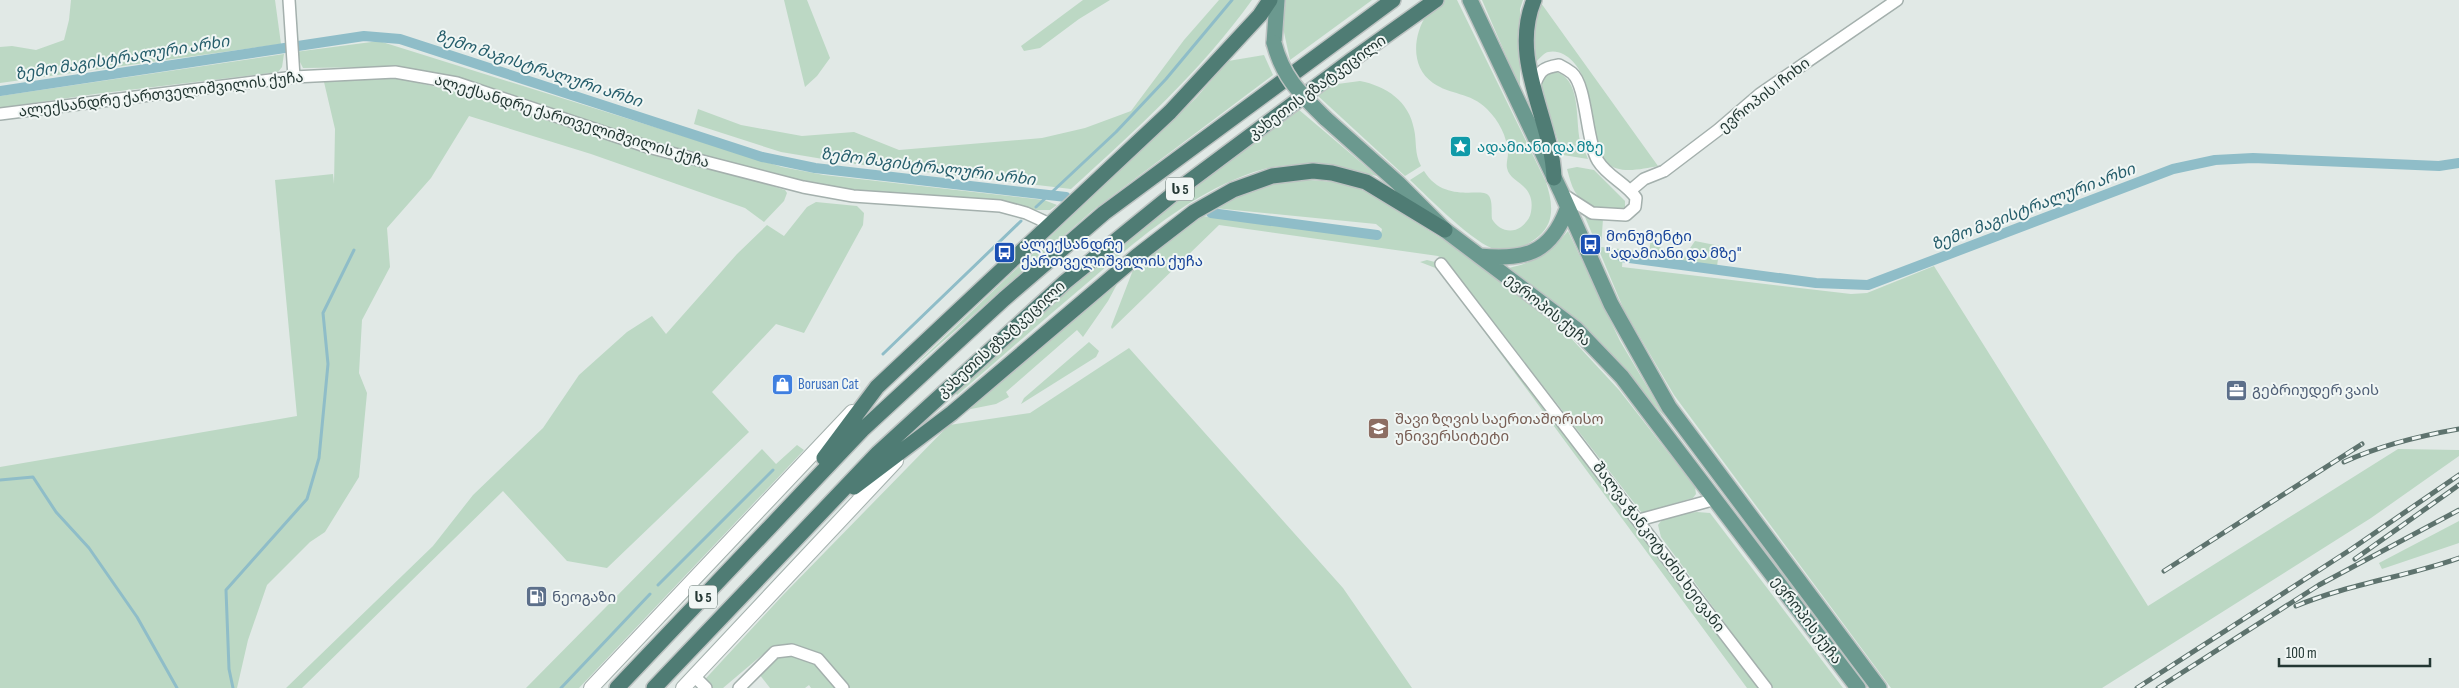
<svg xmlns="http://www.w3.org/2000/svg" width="2459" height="688" font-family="'Sofia Sans Condensed','Noto Sans Georgian',sans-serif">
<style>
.green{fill:#bcd8c4}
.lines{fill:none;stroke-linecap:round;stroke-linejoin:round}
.stream{stroke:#8fbdc8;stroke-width:3}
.canal{stroke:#8fbdc8;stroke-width:10}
.minor-casing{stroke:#a4b0ad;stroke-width:14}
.tertiary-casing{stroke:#a4b0ad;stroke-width:16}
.primary-casing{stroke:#bdc3c2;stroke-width:18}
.trunk-casing{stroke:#bdc3c2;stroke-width:18}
.minor{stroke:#fff;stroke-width:11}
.tertiary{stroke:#fff;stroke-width:14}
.primary{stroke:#6b998f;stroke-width:15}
.trunk{stroke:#4f7c74;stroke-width:15}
.rail-casing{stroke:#5e736e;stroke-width:5}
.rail{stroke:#f0f6f4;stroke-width:3;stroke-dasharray:9;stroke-linecap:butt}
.primary-bridge-casing{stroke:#bdc3c2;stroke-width:18;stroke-linecap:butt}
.primary-bridge{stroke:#6b998f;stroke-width:15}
.labels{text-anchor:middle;stroke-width:4;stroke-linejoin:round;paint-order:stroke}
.shield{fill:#f0f6f4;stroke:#60706d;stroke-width:1}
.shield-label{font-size:14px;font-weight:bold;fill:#233733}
.street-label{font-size:15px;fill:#233733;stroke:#f0f6f4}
.culture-label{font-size:15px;fill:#0d838f;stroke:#f0f6f4;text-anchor:start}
.transit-label{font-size:15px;fill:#164399;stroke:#f0f6f4;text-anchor:start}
.shop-label{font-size:15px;fill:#366cbe;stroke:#f0f6f4;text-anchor:start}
.service-label{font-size:15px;fill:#4e5e75;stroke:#f0f6f4;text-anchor:start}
.education-label{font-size:15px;fill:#785e54;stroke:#f0f6f4;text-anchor:start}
.water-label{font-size:16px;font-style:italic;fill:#255d6b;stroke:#f0f6f4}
</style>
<rect width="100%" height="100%" fill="#e1e9e6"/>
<!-- green -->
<path class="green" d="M71 0H275L281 44 0 83V47L12 46 36 50 64 40 69 20Z
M784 0H807L830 58 817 76 805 87Z
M1083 0H1110L1079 19 1040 48 1024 51 1021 46Z
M1219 0H1252C1201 71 1136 130 1071 189L847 163 781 152 694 124 698 109 741 125 802 136 854 132 899 150 1042 138 1085 128 1131 111 1184 40Z
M1286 0H1372L1290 60 1282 23Z
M1444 0H1457L1546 182C1552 201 1556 221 1539 236 1528 245 1512 254 1497 250 1475 245 1428 197 1410 180L1424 171C1445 205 1482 186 1489 196 1493 202 1491 213 1492 219 1498 230 1511 234 1521 227 1526 223 1530 218 1531 212 1536 183 1510 184 1507 168 1506 163 1508 158 1508 153 1507 136 1499 121 1487 109 1470 92 1450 95 1433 83 1410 67 1413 35 1427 14 1431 9 1439 4 1444 0Z
M1482 0H1523L1520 9V88Z
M1541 3 1658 166C1642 169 1618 175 1606 162 1590 148 1591 101 1584 81 1580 66 1565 48 1548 52 1544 53 1539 59 1536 62L1533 32Z
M379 41 782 167 824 175 1044 200 1057 205 1050 210H1037L884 195 821 187 786 180 643 140 419 71 375 67 303 68 295 52Z
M284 54 282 67 278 72 95 94 0 108V96Z
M1264 55 1273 75 1092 211 908 372 1196 98 1228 61Z
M1553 71C1582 77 1575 118 1580 141 1582 147 1586 153 1588 159L1563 155 1540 89 1545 74Z
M383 76C458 89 529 113 602 136 663 155 724 172 785 190L787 193 784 201 764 222 745 208 591 154 469 116 431 178 387 228 390 267 362 320 359 373 367 393 359 477 325 532 310 542 267 585 248 640 237 688H0V467L297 416 275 180 333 174 334 184 335 129 324 82Z
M1360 81C1386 86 1409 101 1414 129 1417 142 1414 153 1421 166L1405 176 1317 95 1330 85Z
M1298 109 1377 176C1336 166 1292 158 1251 173 1188 195 1135 242 1086 284 1042 321 1000 358 957 395L954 390 1132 234 1216 168Z
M1577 167 1594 170 1625 201V207C1610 216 1584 206 1575 192 1571 185 1569 176 1567 169Z
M1288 178 1344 183 1367 192 1460 250 1511 291 1556 322 1619 390 1695 487 1696 494 1693 498 1642 513 1446 261 1438 256 1219 225 1112 329 1111 327 1133 270 1156 249 1202 216 1380 238 1382 229 1376 224 1214 208 1237 194Z
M816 202 857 206 864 213 863 225 804 333 776 324 712 392 749 432 607 568 567 561 503 491 302 688H286L433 546 473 495 543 428 579 375 627 332 652 316 666 334 737 254 767 225 784 236 807 207Z
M1585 217 1603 219 1601 247 1649 252 1651 239 1662 249 1686 254 1695 241 1720 246 1717 266 1623 254 1622 267 1851 294 1867 293 1934 266 2148 606 2398 449 2459 450V456L2371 518 2102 688H1891L1674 395 1624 310Z
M1568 231 1620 341 1665 417 1606 351 1566 312 1509 268C1536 262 1550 252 1568 231Z
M1427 260 1435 262 1441 268 1758 688H1747L1438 269 1420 262Z
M1123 273 1108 301 1083 337 1077 330 1006 392 1009 397 996 404 966 410Z
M1089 342 1099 351 1096 357 1021 404 1024 398Z
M1129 348 1343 588 1412 688H850L820 655 774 648 762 655 723 688H697L783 595 949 425 1030 413Z
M797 445 804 450 579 688H526L762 449 776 464Z
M1697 512 1710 513 1843 688H1773L1661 537 1658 525C1666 513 1683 514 1697 512Z
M2459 521V543L2382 569 2379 563Z
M795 655 817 663 838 688H811L809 685 805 688H770L759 674 778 657Z"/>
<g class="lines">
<!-- stream -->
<path class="stream" d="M1036 207 1116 132 1166 79 1232 0
M883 354 1021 221
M0 480 33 477 56 512 89 548 137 617 177 688
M658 585 773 470
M233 688 229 669 226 590 307 499 319 458 328 364 323 313 354 250
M561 688 650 594"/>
<!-- canal -->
<path class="canal" d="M0 91 364 36 400 39 762 157 815 168 1066 197
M1211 213 1377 235
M1622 257 1816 283 1868 285 2173 169 2215 160 2253 158 2439 166 2459 163"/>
<defs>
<path id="minor" d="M289 0 294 77
M1533 88C1540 71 1541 68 1559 65 1563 67 1568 70 1572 73 1587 86 1586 141 1598 161 1608 177 1626 183 1636 198L1635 207 1626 215 1592 213 1561 193
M0 114 294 77 395 72 457 83 648 147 803 187 853 196 1000 206 1026 213 1050 224
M1631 190 1644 179 1664 171 1718 130 1760 94 1897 0
M1441 264 1766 688
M1639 520 1716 499
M694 676 706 688
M739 688 775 652 792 650 818 659 843 688"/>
<path id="tertiary" d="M591 688 852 412
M683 688 896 461"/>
<path id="primary" d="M1470 0 1561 192 1611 304 1669 407 1879 688
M1274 43 1277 0
M1325 118 1398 183 1445 230 1576 329 1622 377 1858 688
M1479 256C1523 260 1550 255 1567 209"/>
<path id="trunk" d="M1534 0C1509 61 1552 118 1554 178
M824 458 877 387 1170 112 1260 15 1270 0
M854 487 952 413 1137 256 1194 212 1233 190 1272 176 1313 171 1332 173 1366 182 1445 230
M617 688 862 430 1004 299 1104 213 1393 0
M654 688 878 453 1065 282 1183 186 1353 59 1436 0"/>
</defs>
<!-- minor casing -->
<use href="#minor" class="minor-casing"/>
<!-- tertiary casing -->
<use href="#tertiary" class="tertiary-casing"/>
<!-- primary casing -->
<use href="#primary" class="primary-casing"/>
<!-- trunk casing -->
<use href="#trunk" class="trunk-casing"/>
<!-- minor -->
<use href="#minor" class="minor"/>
<!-- tertiary -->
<use href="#tertiary" class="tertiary"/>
<!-- primary -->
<use href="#primary" class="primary"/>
<!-- trunk -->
<use href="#trunk" class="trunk"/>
<defs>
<path id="rail" d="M2344 462C2381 445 2419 436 2459 429
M2355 559 2459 485
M2164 571 2362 444
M2296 606C2349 584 2405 577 2459 558
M2137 688 2350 550 2459 475
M2158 688 2319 585 2459 510"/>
</defs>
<!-- rail casing -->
<use href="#rail" class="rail-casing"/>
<!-- rail -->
<use href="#rail" class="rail"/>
<defs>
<path id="primary-bridge" d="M1274 43C1283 78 1301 94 1325 118"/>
</defs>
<!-- primary-bridge casing -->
<use href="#primary-bridge" class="primary-bridge-casing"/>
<!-- primary-bridge -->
<use href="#primary-bridge" class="primary-bridge"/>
</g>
<!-- icons -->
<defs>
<symbol id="sight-square" viewBox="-11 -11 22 22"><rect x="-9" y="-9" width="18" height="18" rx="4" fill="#0f9aa8" stroke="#f0f6f4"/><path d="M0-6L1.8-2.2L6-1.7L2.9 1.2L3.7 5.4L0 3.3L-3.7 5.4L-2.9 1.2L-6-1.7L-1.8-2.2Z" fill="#fff"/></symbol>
<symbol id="bus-square" viewBox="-11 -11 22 22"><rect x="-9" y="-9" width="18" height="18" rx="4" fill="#1a4fb4" stroke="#f0f6f4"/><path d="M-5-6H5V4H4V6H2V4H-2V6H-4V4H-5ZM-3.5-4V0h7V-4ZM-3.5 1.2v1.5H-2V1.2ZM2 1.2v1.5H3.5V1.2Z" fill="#fff"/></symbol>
<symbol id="shop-square" viewBox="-11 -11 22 22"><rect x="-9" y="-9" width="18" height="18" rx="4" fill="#3f7fe0" stroke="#f0f6f4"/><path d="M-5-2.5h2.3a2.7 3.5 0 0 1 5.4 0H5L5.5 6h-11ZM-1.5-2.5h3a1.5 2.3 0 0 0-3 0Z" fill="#fff"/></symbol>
<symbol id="office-square" viewBox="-11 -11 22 22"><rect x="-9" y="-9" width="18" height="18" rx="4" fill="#5c6f8a" stroke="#f0f6f4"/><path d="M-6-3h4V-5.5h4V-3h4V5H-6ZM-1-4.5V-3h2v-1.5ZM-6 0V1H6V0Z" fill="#fff"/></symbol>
<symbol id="university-square" viewBox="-11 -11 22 22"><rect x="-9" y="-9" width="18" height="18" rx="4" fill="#8d6e63" stroke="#f0f6f4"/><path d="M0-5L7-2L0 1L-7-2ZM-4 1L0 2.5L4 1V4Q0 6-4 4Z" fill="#fff"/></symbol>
<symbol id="fuel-square" viewBox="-11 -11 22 22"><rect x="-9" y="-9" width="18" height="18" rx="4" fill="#5c6f8a" stroke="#f0f6f4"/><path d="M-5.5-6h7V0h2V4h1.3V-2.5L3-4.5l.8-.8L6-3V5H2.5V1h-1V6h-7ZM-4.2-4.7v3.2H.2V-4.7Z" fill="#fff"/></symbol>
</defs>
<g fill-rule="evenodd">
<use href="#sight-square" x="1448" y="134" width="25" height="25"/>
<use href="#bus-square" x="1578" y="232" width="25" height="25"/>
<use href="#bus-square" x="992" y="240" width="25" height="25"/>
<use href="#shop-square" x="770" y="372" width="25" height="25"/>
<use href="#office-square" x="2224" y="378" width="25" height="25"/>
<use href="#university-square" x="1366" y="416" width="25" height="25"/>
<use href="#fuel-square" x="524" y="584" width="25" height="25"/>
</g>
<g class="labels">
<!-- shield labels -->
<g class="shield">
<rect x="1166" y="177.5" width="28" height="23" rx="4"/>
<rect x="689" y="585.5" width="28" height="23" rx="4"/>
</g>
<g class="shield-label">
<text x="1180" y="194">ს 5</text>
<text x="703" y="602">ს 5</text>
</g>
<!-- street labels -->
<g class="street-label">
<text transform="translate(1317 87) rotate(-36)" y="5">კახეთის გზატკეცილი</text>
<text transform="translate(161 94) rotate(-7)" y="5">ალექსანდრე ქართველიშვილის ქუჩა</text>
<text transform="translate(1764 95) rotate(-38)" y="5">ევროპის I ჩიხი</text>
<text transform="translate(572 121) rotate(17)" y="5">ალექსანდრე ქართველიშვილის ქუჩა</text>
<text transform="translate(1548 310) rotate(39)" y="5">ევროპის ქუჩა</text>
<text transform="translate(1001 339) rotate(-42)" y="5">კახეთის გზატკეცილი</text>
<text transform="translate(1659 547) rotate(53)" y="5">შალვა ჭანკოტაძის ხეივანი</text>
<text transform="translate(1807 620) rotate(53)" y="5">ევროპის ქუჩა</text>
</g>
<!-- culture labels -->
<g class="culture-label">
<text x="1477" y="152">ადამიანი და მზე</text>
</g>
<!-- transit labels -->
<g class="transit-label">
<text x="1606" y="241">მონუმენტი<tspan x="1606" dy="17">"ადამიანი და მზე"</tspan></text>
<text x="1021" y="249">ალექსანდრე<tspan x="1021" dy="17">ქართველიშვილის ქუჩა</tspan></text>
</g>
<!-- shop labels -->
<g class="shop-label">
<text x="798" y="389">Borusan Cat</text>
</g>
<!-- service labels -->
<g class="service-label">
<text x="2252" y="395">გებრიუდერ ვაის</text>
<text x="552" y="602">ნეოგაზი</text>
</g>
<!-- education labels -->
<g class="education-label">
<text x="1395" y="424">შავი ზღვის საერთაშორისო<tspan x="1395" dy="17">უნივერსიტეტი</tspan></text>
</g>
<!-- water labels -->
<g class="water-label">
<text transform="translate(122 57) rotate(-9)" y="6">ზემო მაგისტრალური არხი</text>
<text transform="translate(539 68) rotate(18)" y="6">ზემო მაგისტრალური არხი</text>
<text transform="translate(928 166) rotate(7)" y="6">ზემო მაგისტრალური არხი</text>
<text transform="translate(2033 206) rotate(-21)" y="6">ზემო მაგისტრალური არხი</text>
</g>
</g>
<!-- scale -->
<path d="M2279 658v8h151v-8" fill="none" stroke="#233733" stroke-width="2.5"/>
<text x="2286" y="658" font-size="15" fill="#233733" stroke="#f0f6f4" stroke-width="4" paint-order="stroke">100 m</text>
</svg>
